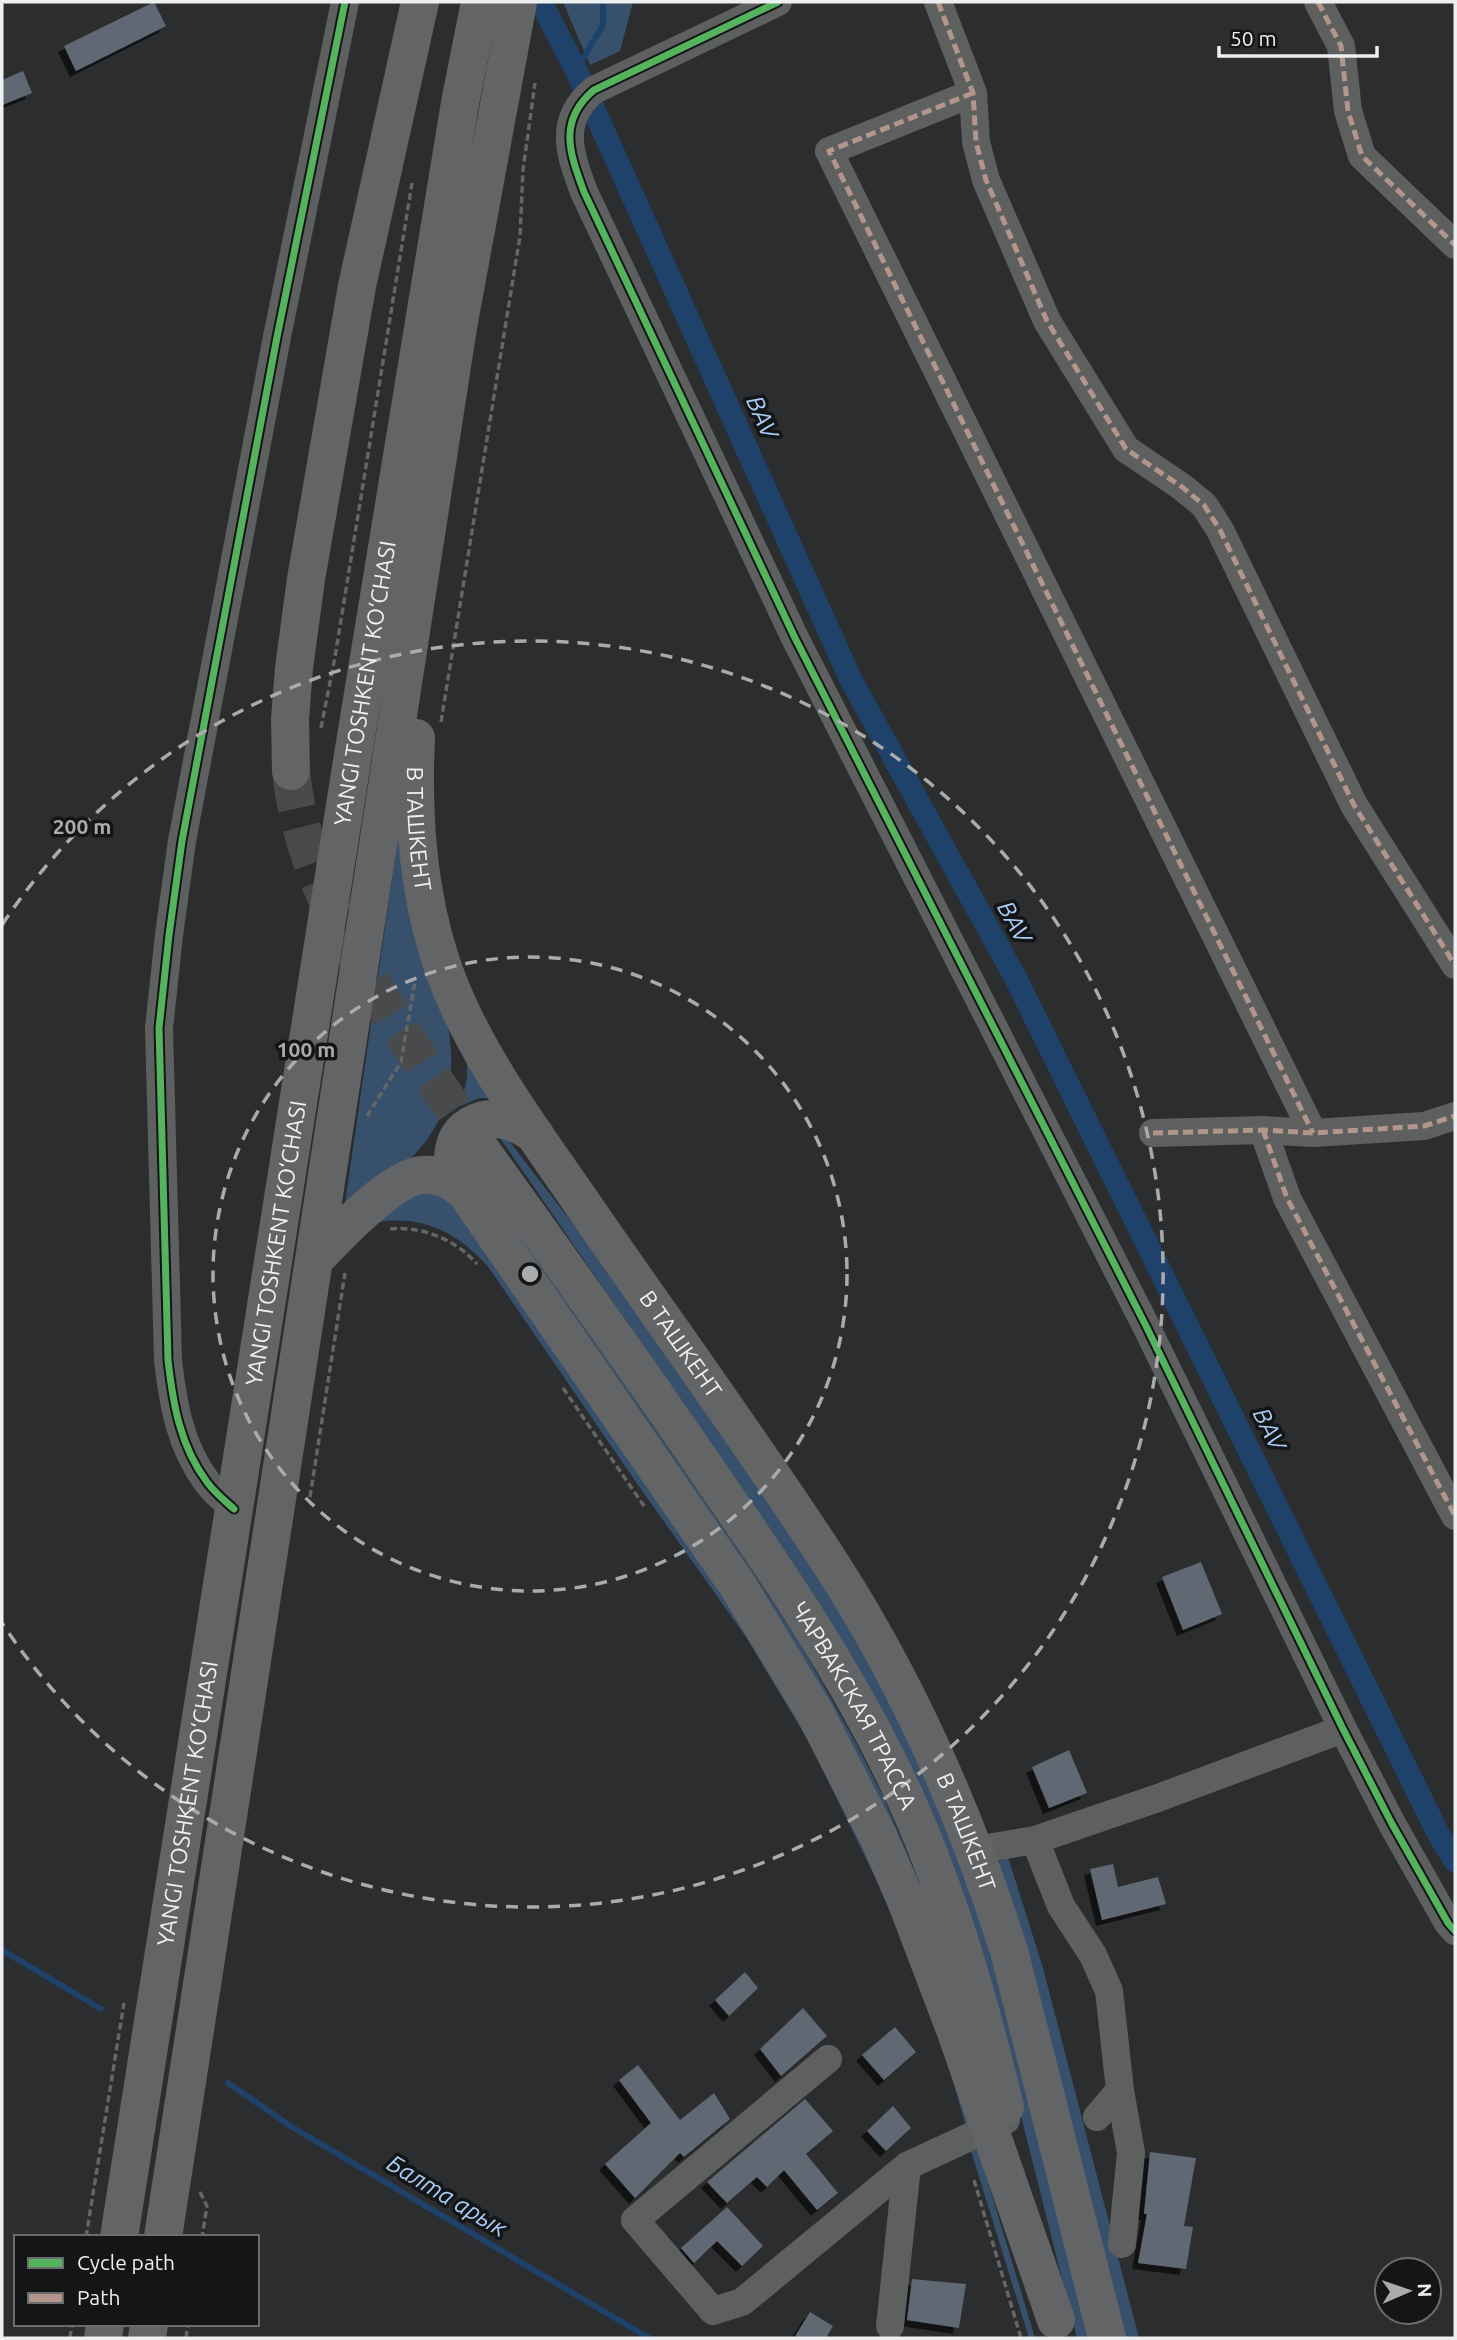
<svg xmlns="http://www.w3.org/2000/svg" width="1457" height="2340" font-family="Ubuntu,sans-serif">
<style>
.green{fill:#37506c}
.lines{fill:none;stroke-linecap:round;stroke-linejoin:round}
.stream{stroke:#1e426a;stroke-width:6}
.canal{stroke:#1e426a;stroke-width:23}
.building{fill:#606873;filter:url(#shadow)}
.highway-tunnel{stroke:#494a4c;stroke-width:38;stroke-dasharray:38 19;stroke-linecap:butt}
.path{stroke:#646565;stroke-width:3.5;stroke-dasharray:7 3.5;stroke-linecap:butt}
.minor{stroke:#5e6060;stroke-width:28}
.highway{stroke:#636466;stroke-width:38}
.quiet{stroke:#b2968c;stroke-width:5;stroke-dasharray:10 5;stroke-linecap:butt}
.cycleway-casing{stroke:#141517;stroke-width:11}
.cycleway{stroke:#56b35d;stroke-width:7}
.ring{fill:none;stroke:#a9abac;stroke-width:3.5;stroke-dasharray:12 9}
.labels{text-anchor:middle;stroke-width:7;stroke-linejoin:round;paint-order:stroke}
.street-label{font-size:23px;fill:#edeff0;stroke:#141517}
.water-label{font-size:24px;font-style:italic;fill:#a9cdf7;stroke:#141517}
.centre{fill:#a9abac;stroke:#141517;stroke-width:3.5}
.ring-label{font-size:21px;text-anchor:middle;font-weight:bold;fill:#a9abac;stroke:#141517;stroke-width:7;stroke-linejoin:round;paint-order:stroke}
</style>
<defs>
<filter id="shadow"><feDropShadow dx="-6" dy="6" stdDeviation="0" flood-color="#0009"/></filter>
</defs>
<rect width="100%" height="100%" fill="#2c2d2f"/>
<!-- green -->
<path class="green" d="M563 2H633L620 51 590 65Z
M400 824C410 864 420 903 429 943 444 1006 471 1079 428 1138 407 1168 374 1188 344 1210Z
M467 1059 488 1098H479L461 1106 467 1077Z
M506 1137 640 1311 792 1530 895 1704 978 1897 1092 2338H1077L993 2005 774 1536 500 1138Z
M468 1158 734 1543 799 1642 856 1743 883 1796 929 1905 464 1164Z
M441 1187 752 1634 880 1875 971 2125 966 2127 950 2070 910 1959 875 1877 809 1742 746 1637 638 1485 489 1268C460 1234 424 1215 379 1222L407 1193Z
M1008 1857 1043 1968 1139 2338H1122L995 1862Z
M978 2149 1035 2338H1029L971 2151Z"/>
<g class="lines">
<!-- stream -->
<path class="stream" d="M576 70 603 25V2
M2 1950 101 2009
M228 2083 292 2127 649 2338"/>
<!-- canal -->
<path class="canal" d="M541 2 576 70 851 680 1015 977 1439 1835 1455 1861"/>
</g>
<!-- building -->
<path class="building" d="M154 2 166 26 76 71 64 46Z
M23 71 32 93 2 105V80Z
M1201 1562 1222 1614 1183 1630 1162 1577Z
M1069 1750 1087 1793 1049 1808 1032 1767Z
M1113 1864 1118 1887 1158 1877 1166 1904 1102 1920 1090 1869Z
M745 1972 758 1988 729 2016 715 2000Z
M803 2008 827 2036 781 2076 760 2049Z
M895 2027 916 2052 884 2080 862 2055Z
M638 2065 680 2120 714 2093 730 2119 684 2157 680 2153 635 2198 605 2164 651 2123 619 2080Z
M805 2099 833 2131 806 2154 838 2193 817 2210 784 2170 767 2187 757 2177 727 2203 707 2182Z
M893 2106 911 2128 886 2151 867 2131Z
M1150 2152 1196 2158 1184 2226 1193 2227 1186 2269 1138 2263 1147 2214H1144Z
M727 2207 763 2246 742 2266 717 2241 694 2263 681 2248Z
M912 2279 966 2284 959 2328 907 2320Z
M810 2312 833 2326 826 2338H794Z"/>
<g class="lines">
<!-- highway-tunnel -->
<path class="highway-tunnel" d="M291 771C305 910 407 1036 481 1150"/>
<!-- path -->
<path class="path" d="M441 722 520 236 523 170 535 83
M321 728 335 657 412 183
M367 1116 401 1062 415 981
M390 1229C422 1226 455 1239 477 1264
M563 1388 644 1506
M310 1497 345 1273
M974 2180 1021 2338
M200 2192 207 2206 202 2237
M86 2237 124 2003
M70 2338 72 2324
M186 2338 188 2324"/>
<!-- minor -->
<path class="minor" d="M778 2 594 90C557 121 570 154 584 192L795 638 1146 1326 1343 1729 1392 1824 1448 1923 1455 1931
M938 2 973 93 976 142 986 180 1047 321 1126 449 1182 487 1204 505 1220 530 1354 805 1455 965
M1318 2 1341 46 1348 111 1362 156 1455 245
M973 93 829 151 1313 1133
M1263 1130 1287 1198 1455 1516
M1153 1133 1263 1130 1313 1133 1424 1126 1455 1116
M234 1509C225 1501 214 1492 207 1482 180 1446 173 1404 168 1360L159 1028 169 935 182 841 277 337 345 2
M1035 1840 1061 1906 1093 1955 1109 1991 1120 2090 1131 2153 1122 2244
M975 1850 1035 1840 1158 1798 1343 1729
M828 2059 635 2220 713 2311 742 2302 907 2166 1006 2120
M1097 2117 1120 2090
M890 2326 907 2166"/>
<!-- highway -->
<g class="highway">
<path id="s1" d="M416 738C412 817 418 900 446 976 478 1061 537 1137 588 1212 669 1329 753 1444 831 1564 909 1685 966 1815 1009 1951L1107 2338"/>
<path d="M291 771 290 719 294 668 306 579 357 286 420 2"/>
<path d="M535 1135C493 1100 436 1126 458 1181L738 1586 815 1713 878 1836 905 1898 956 2032 1056 2320"/>
<path id="s2" d="M481 1150C561 1261 640 1372 717 1485 783 1580 848 1677 898 1782 947 1886 978 1995 1005 2107"/>
<path d="M316 1258C338 1235 391 1178 422 1175 438 1173 451 1180 462 1189"/>
<path id="s3" d="M119 2237 353 755 460 103 480 2"/>
<path d="M163 2237 458 327 518 2"/>
<path d="M103 2338 105 2324"/>
<path d="M147 2338 149 2324"/>
</g>
<!-- quiet -->
<path class="quiet" d="M938 2 973 93 976 142 986 180 1047 321 1126 449 1182 487 1204 505 1220 530 1354 805 1455 965
M1318 2 1341 46 1348 111 1362 156 1455 245
M973 93 829 151 1313 1133
M1263 1130 1287 1198 1455 1516
M1153 1133 1263 1130 1313 1133 1424 1126 1455 1116"/>
<defs>
<path id="cycleway" d="M778 2 594 90C557 121 570 154 584 192L795 638 1146 1326 1343 1729 1392 1824 1448 1923 1455 1931
M234 1509C225 1501 214 1492 207 1482 180 1446 173 1404 168 1360L159 1028 169 935 182 841 277 337 345 2"/>
</defs>
<!-- cycleway casing -->
<use href="#cycleway" class="cycleway-casing"/>
<!-- cycleway -->
<use href="#cycleway" class="cycleway"/>
</g>
<!-- distance rings -->
<g class="ring">
<circle cx="530" cy="1274" r="317"/>
<path d="M2 925A633 633 0 1 1 2 1623"/>
</g>
<g class="labels">
<!-- street labels -->
<g class="street-label">
<text dy="8" stroke="none"><textPath href="#s3" startOffset="1573">YANGI TOSHKENT KO‘CHASI</textPath></text>
<text dy="8" stroke="none"><textPath href="#s1" startOffset="91">В ТАШКЕНТ</textPath></text>
<text dy="8" stroke="none"><textPath href="#s3" startOffset="1006">YANGI TOSHKENT KO‘CHASI</textPath></text>
<text dy="8" stroke="none"><textPath href="#s1" startOffset="679">В ТАШКЕНТ</textPath></text>
<text dy="8" stroke="none"><textPath href="#s2" startOffset="670">ЧАРВАКСКАЯ ТРАССА</textPath></text>
<text dy="8" stroke="none"><textPath href="#s3" startOffset="439">YANGI TOSHKENT KO‘CHASI</textPath></text>
<text dy="8" stroke="none"><textPath href="#s1" startOffset="1246">В ТАШКЕНТ</textPath></text>
</g>
<!-- water labels -->
<g class="water-label">
<text transform="translate(762 417) rotate(66)" y="8">BAV</text>
<text transform="translate(1014 922) rotate(61)" y="8">BAV</text>
<text transform="translate(1269 1429) rotate(64)" y="8">BAV</text>
<text transform="translate(447 2196) rotate(31)" y="8">Балта арык</text>
</g>
</g>
<circle cx="530" cy="1274" r="10" class="centre"/>
<g class="ring-label">
<text x="82" y="834">200 m</text>
<text x="306" y="1057">100 m</text>
</g>
<!-- border -->
<rect width="1457" height="2340" fill="none" stroke="#edeff0" stroke-width="7"/>
<!-- legend -->
<rect x="14" y="2235" width="245" height="91" fill="#141517" stroke="#6b6c6e" stroke-width="2"/>
<rect x="28" y="2258" width="35" height="10" fill="#56b35d" stroke="#6b6c6e" stroke-width="2"/>
<text x="77" y="2270" font-size="21" fill="#edeff0">Cycle path</text>
<rect x="28" y="2293" width="35" height="10" fill="#b2968c" stroke="#6b6c6e" stroke-width="2"/>
<text x="77" y="2305" font-size="21" fill="#edeff0">Path</text>
<!-- north arrow -->
<g transform="translate(1408 2291) rotate(88)"><circle r="33" fill="#141517" stroke="#6b6c6e" stroke-width="2"/>
<path d="M0-5L12 26L0 18L-12 26Z" fill="#a9abac"/>
<text y="-10" font-size="19" font-weight="bold" text-anchor="middle" fill="#edeff0">N</text>
</g>
<!-- scale -->
<path d="M1219 46v10h158v-10" fill="none" stroke="#edeff0" stroke-width="3.5"/>
<text x="1230" y="46" font-size="21" fill="#edeff0" stroke="#141517" stroke-width="5" paint-order="stroke">50 m</text>
</svg>
